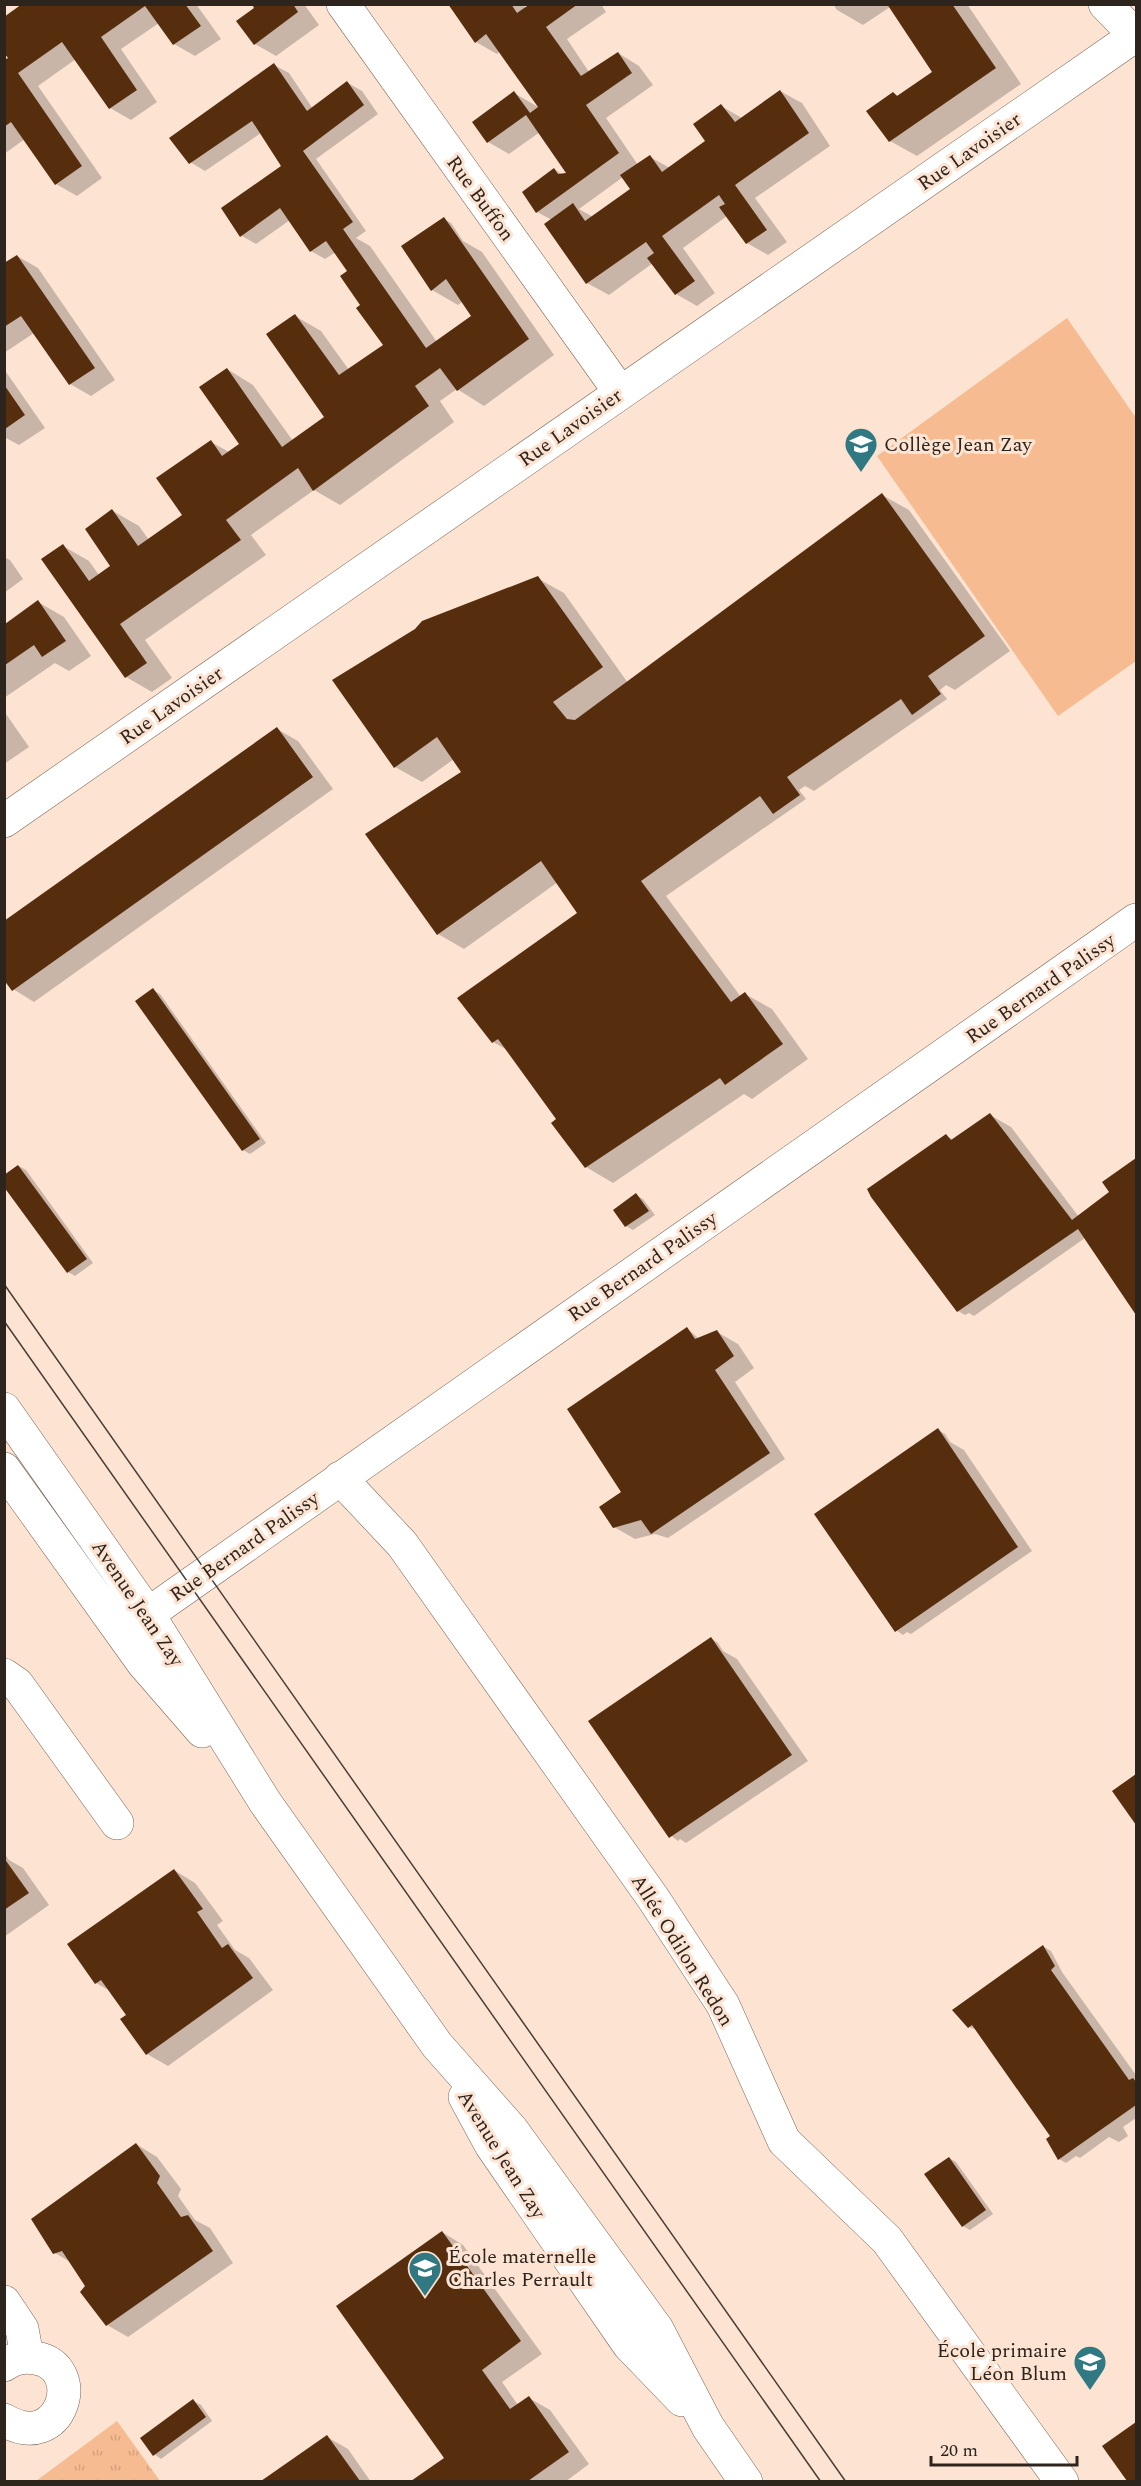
<svg xmlns="http://www.w3.org/2000/svg" width="1141" height="2486" font-family="Spectral,serif">
<style>
.grass{fill:url(#grass-tufts)}
.pitch{fill:#f7bb91}
.shadow{fill:#0003;fill-rule:evenodd}
.building{fill:#562e0e}
.lines{fill:none;stroke-linecap:round;stroke-linejoin:round}
.minor-casing{stroke:#7a6456;stroke-width:34}
.minor{stroke:#fff;stroke-width:33}
.tram{stroke:#4a3f37;stroke-width:1.5}
.labels{text-anchor:middle;stroke-width:6;stroke-linejoin:round;paint-order:stroke}
.street-label{font-size:20px;fill:#2d241e;stroke:#fce3d2}
.poi-label{font-size:20px;fill:#2d241e;stroke:#fce3d2;text-anchor:start}
</style>
<defs>
<pattern id="grass-tufts" width="24" height="20" patternUnits="userSpaceOnUse" patternTransform="scale(1.5)"><rect width="24" height="20" fill="#f7bb91"/><path d="M3 7l-1-3M5 7V3M7 7l1-3M15 17l-1-3M17 17v-4M19 17l1-3" fill="none" stroke="#d4a17d"/></pattern>
</defs>
<rect width="100%" height="100%" fill="#fce3d2"/>
<!-- grass -->
<path class="grass" d="M117 2421 160 2481H36Z"/>
<!-- pitch -->
<path class="pitch" d="M1067 318 1136 418V661L1058 716 877 456Z"/>
<!-- shadow -->
<path class="shadow" d="M25 4H196L221 39 195 56 174 44 159 23 121 49 157 102 131 120 110 108 76 59 38 86 102 178 77 196 56 184 25 139 4 154V62L10 58Z
M254 4H304L319 25 276 56 255 44 257 9Z
M450 4H523L526 9 533 4H601L606 12 567 39 589 72 618 53 639 66 653 85 606 118 638 165 650 157 670 168 707 141 721 106 742 118 780 91 802 103 830 146 755 198 787 242 768 255 747 243 727 216 683 248 715 293 697 306 676 294 653 263 609 295 587 283 552 220 537 212 554 169 563 175 569 174 540 132 509 154 488 142 514 93 540 108 500 51 497 54 476 42ZM623 177 632 190 593 217 579 209Z
M833 4H967L1021 84 917 156 890 141 894 94 899 96 934 72 890 7 863 25 837 10Z
M274 65 289 73 313 109 348 83 362 91 378 114 316 159 366 231 356 238 370 246 437 342 473 317 463 301 458 305 432 290 444 219 451 223 463 241 482 252 554 355 484 406 457 389 440 401 454 422 340 505 314 490 251 535 266 555 145 640 172 678 152 692 126 677 63 546 89 561 99 575 112 566 113 511 139 526 149 540 184 515 211 442 229 452 241 445 227 369 253 385 293 441 326 418 295 316 321 331 349 370 385 345 349 271 336 252 325 259 311 251 290 220 256 244 242 236 283 166 261 133 205 171 190 162Z
M17 256 38 268 115 380 91 396 70 384 34 333 4 353V265Z
M4 369 45 428 19 445 4 437Z
M882 495 909 510 1010 651 955 690 946 685 940 690 947 699 814 791 805 786 799 790 806 799 666 896 741 997 745 994 772 1009 808 1059 752 1099 744 1094 613 1183 586 1167 553 1123 558 1119 509 1051 493 1042 579 913 558 882 464 949 438 934 463 772 454 759 422 782 395 767 537 578 564 593 628 683Z
M4 557 10 560 23 579 4 593Z
M38 602 64 617 91 656 69 671 55 663 4 698V626Z
M4 711 29 747 4 764Z
M277 729 298 741 333 789 34 1002 13 989Z
M153 990 160 994 266 1143 250 1154 243 1150Z
M990 1115 1011 1127 1079 1217 1113 1193 1104 1182 1136 1160V1312L1085 1238 974 1316 969 1313 965 1315 958 1311 872 1196 946 1136 954 1140Z
M19 1166 26 1170 93 1263 75 1276 68 1272Z
M636 1195 643 1199 655 1215 633 1230 626 1226 615 1210Z
M687 1328 699 1339 717 1332 738 1344 754 1368 735 1382 785 1459 668 1538 655 1534 635 1539 614 1527 623 1492Z
M938 1430 945 1434 950 1442 964 1450 1032 1551 911 1634 907 1632 903 1635 896 1630Z
M711 1638 718 1643 723 1651 737 1659 808 1761 686 1843 680 1839 678 1841 665 1831Z
M1136 1776V1822L1114 1791Z
M4 1853 9 1860 23 1868 49 1905 4 1937Z
M174 1870 195 1883 223 1921 217 1925 235 1950 249 1958 273 1990 168 2066 147 2054 122 2019 128 2015 112 1992 96 1983Z
M1044 1947 1051 1951 1062 1972 1136 2075V2118L1123 2127 1128 2136 1119 2142 1109 2137 1080 2158 1076 2156 1066 2163 1059 2159 1055 2140 978 2030 969 2027Z
M136 2144 157 2157 181 2189 178 2196 195 2220 210 2228 233 2263 128 2337 107 2325 72 2263 55 2253Z
M949 2158 956 2162 993 2214 970 2230 963 2226Z
M442 2232 463 2245 542 2354 502 2382 518 2405 529 2398 550 2410 589 2464 565 2482H413L446 2458Z
M193 2401 201 2405 212 2421 161 2459 154 2454Z
M1136 2423V2482H1128L1104 2447Z
M327 2437 348 2449 371 2482H264Z"/>
<!-- building -->
<path class="building" d="M22 4H185L201 26 173 45 145 6 101 37 137 90 109 109 62 42 18 73 82 166 55 185 11 122 4 127V60L8 58 4 53V17Z
M252 4H293L298 12 254 45 236 21 254 8Z
M448 4H511L517 13 530 4H578L546 27 581 76 618 52 632 73 586 105 619 153 536 213 522 192 554 168 558 174 566 173 526 115 487 143 472 122 514 91 530 113 538 107 486 34 475 43Z
M887 4H952L996 68 889 142 866 111 893 92 897 96 932 72Z
M274 63 307 111 347 81 364 105 303 151 353 222 343 229 426 348 471 316 446 279 431 291 401 246 444 217 529 339 457 391 440 368 415 386 429 406 313 491 298 468 226 520 241 540 120 624 147 663 125 678 41 559 63 544 89 581 110 566 85 529 112 509 138 546 182 515 156 478 211 440 222 456 239 444 199 387 227 368 282 447 324 417 266 334 295 314 339 375 383 345 356 308 360 305 340 276 347 271 326 241 310 252 280 208 240 237 221 208 281 166 252 121 189 164 169 138Z
M780 90 809 133 735 185 767 230 746 244 719 207 725 204 719 195 662 236 695 281 675 295 647 258 654 253 646 242 586 284 544 224 573 203 585 221 630 189 620 175 650 155 662 172 705 141 693 124 721 104 735 122Z
M17 255 95 368 69 385 21 316 4 327V263Z
M5 386 25 415 5 429Z
M882 493 985 636 928 676 941 694 912 715 901 699 787 777 800 795 773 814 760 796 641 881 731 1002 745 992 783 1044 725 1085 720 1078 585 1168 551 1123 556 1119 498 1039 492 1043 457 998 577 913 541 861 437 935 365 834 461 772 437 737 394 768 332 680 415 629 422 621 538 576 603 667 553 702 567 719 575 720Z
M38 600 66 641 42 657 34 645 5 665V624Z
M277 727 313 777 12 991 4 980V921Z
M153 988 260 1139 242 1151 135 1001Z
M990 1113 1072 1220 1109 1192 1102 1182 1136 1158V1315L1078 1229 957 1312 871 1197 867 1189 946 1134 951 1140Z
M18 1165 87 1259 67 1273 4 1187V1175Z
M636 1193 649 1211 625 1227 613 1210Z
M687 1327 695 1339 717 1330 734 1356 715 1370 770 1453 651 1534 641 1520 613 1528 599 1507 621 1492 567 1409Z
M938 1428 1018 1547 895 1632 814 1514Z
M711 1637 792 1755 669 1838 588 1721Z
M1136 1774V1825L1112 1791Z
M4 1858 29 1893 4 1910Z
M174 1869 203 1909 197 1912 222 1948 228 1944 253 1978 146 2055 120 2019 126 2015 101 1980 95 1984 67 1944Z
M1043 1945 1055 1966 1051 1970 1129 2080 1133 2078 1136 2082V2105L1058 2160 1046 2139 1050 2136 972 2025 968 2028 952 2010Z
M136 2143 160 2176 157 2183 181 2217 188 2215 213 2251 106 2326 80 2292 85 2286 62 2251 53 2254 31 2219Z
M949 2157 986 2210 962 2227 924 2174Z
M442 2231 521 2341 482 2370 510 2409 529 2396 569 2452 528 2481H411L444 2458 336 2306Z
M193 2399 206 2417 153 2456 140 2438Z
M1136 2422V2481H1127L1102 2446Z
M327 2435 360 2481H261Z"/>
<g class="lines">
<defs>
<path id="minor" d="M343 4 620 392
M1105 4 1136 36
M4 821 1136 35
M4 1409 148 1614 265 1802 437 2045 512 2130 657 2329 708 2427 746 2482
M4 1469 143 1663 202 1731
M340 1478 402 1544 653 1898 723 2005 784 2141 887 2240 1062 2482
M148 1614 1136 920
M4 1675 17 1684 117 1823
M465 2097 491 2145 629 2345 682 2400
M4 2302 22 2329 27 2356
M4 2365C14 2358 23 2356 35 2358 88 2366 62 2455 4 2420"/>
</defs>
<!-- minor casing -->
<use href="#minor" class="minor-casing"/>
<!-- minor -->
<use href="#minor" class="minor"/>
<!-- tram -->
<path class="tram" d="M4 1284 846 2482
M4 1321 821 2482"/>
</g>
<!-- icons -->
<defs>
<symbol id="school-pin" viewBox="-11 -11 22 30"><path d="M0 17L-7.5 6A9.5 9.5 0 1 1 7.5 6Z" fill="#317982" stroke="#fce3d2"/><path d="M0-5L7-2L0 1L-7-2ZM-4 1L0 2.5L4 1V4Q0 6-4 4Z" fill="#fff"/></symbol>
</defs>
<g fill-rule="evenodd">
<use href="#school-pin" x="842" y="425" width="38" height="52"/>
<use href="#school-pin" x="406" y="2249" width="38" height="52"/>
<use href="#school-pin" x="1071" y="2343" width="38" height="52"/>
</g>
<g class="labels">
<!-- street labels -->
<g class="street-label">
<text transform="translate(969 151) rotate(-35)" y="7">Rue Lavoisier</text>
<text transform="translate(481 198) rotate(54)" y="7">Rue Buffon</text>
<text transform="translate(570 427) rotate(-35)" y="7">Rue Lavoisier</text>
<text transform="translate(171 705) rotate(-35)" y="7">Rue Lavoisier</text>
<text transform="translate(1040 988) rotate(-35)" y="7">Rue Bernard Palissy</text>
<text transform="translate(642 1266) rotate(-35)" y="7">Rue Bernard Palissy</text>
<text transform="translate(244 1546) rotate(-35)" y="7">Rue Bernard Palissy</text>
<text transform="translate(138 1603) rotate(56)" y="7">Avenue Jean Zay</text>
<text transform="translate(683 1950) rotate(58)" y="7">Allée Odilon Redon</text>
<text transform="translate(502 2154) rotate(58)" y="7">Avenue Jean Zay</text>
</g>
<!-- poi labels -->
<g class="poi-label">
<text x="884" y="451">Collège Jean Zay</text>
<text x="448" y="2263">École maternelle<tspan x="448" dy="23">Charles Perrault</tspan></text>
<text x="1067" y="2357" text-anchor="end">École primaire<tspan x="1067" dy="23">Léon Blum</tspan></text>
</g>
</g>
<!-- border -->
<rect width="1141" height="2486" fill="none" stroke="#2d241e" stroke-width="12"/>
<!-- scale -->
<path d="M931 2456v9h146v-9" fill="none" stroke="#2d241e" stroke-width="3"/>
<text x="940" y="2456" font-size="18" fill="#2d241e" stroke="#fce3d2" stroke-width="4.5" paint-order="stroke">20 m</text>
</svg>
